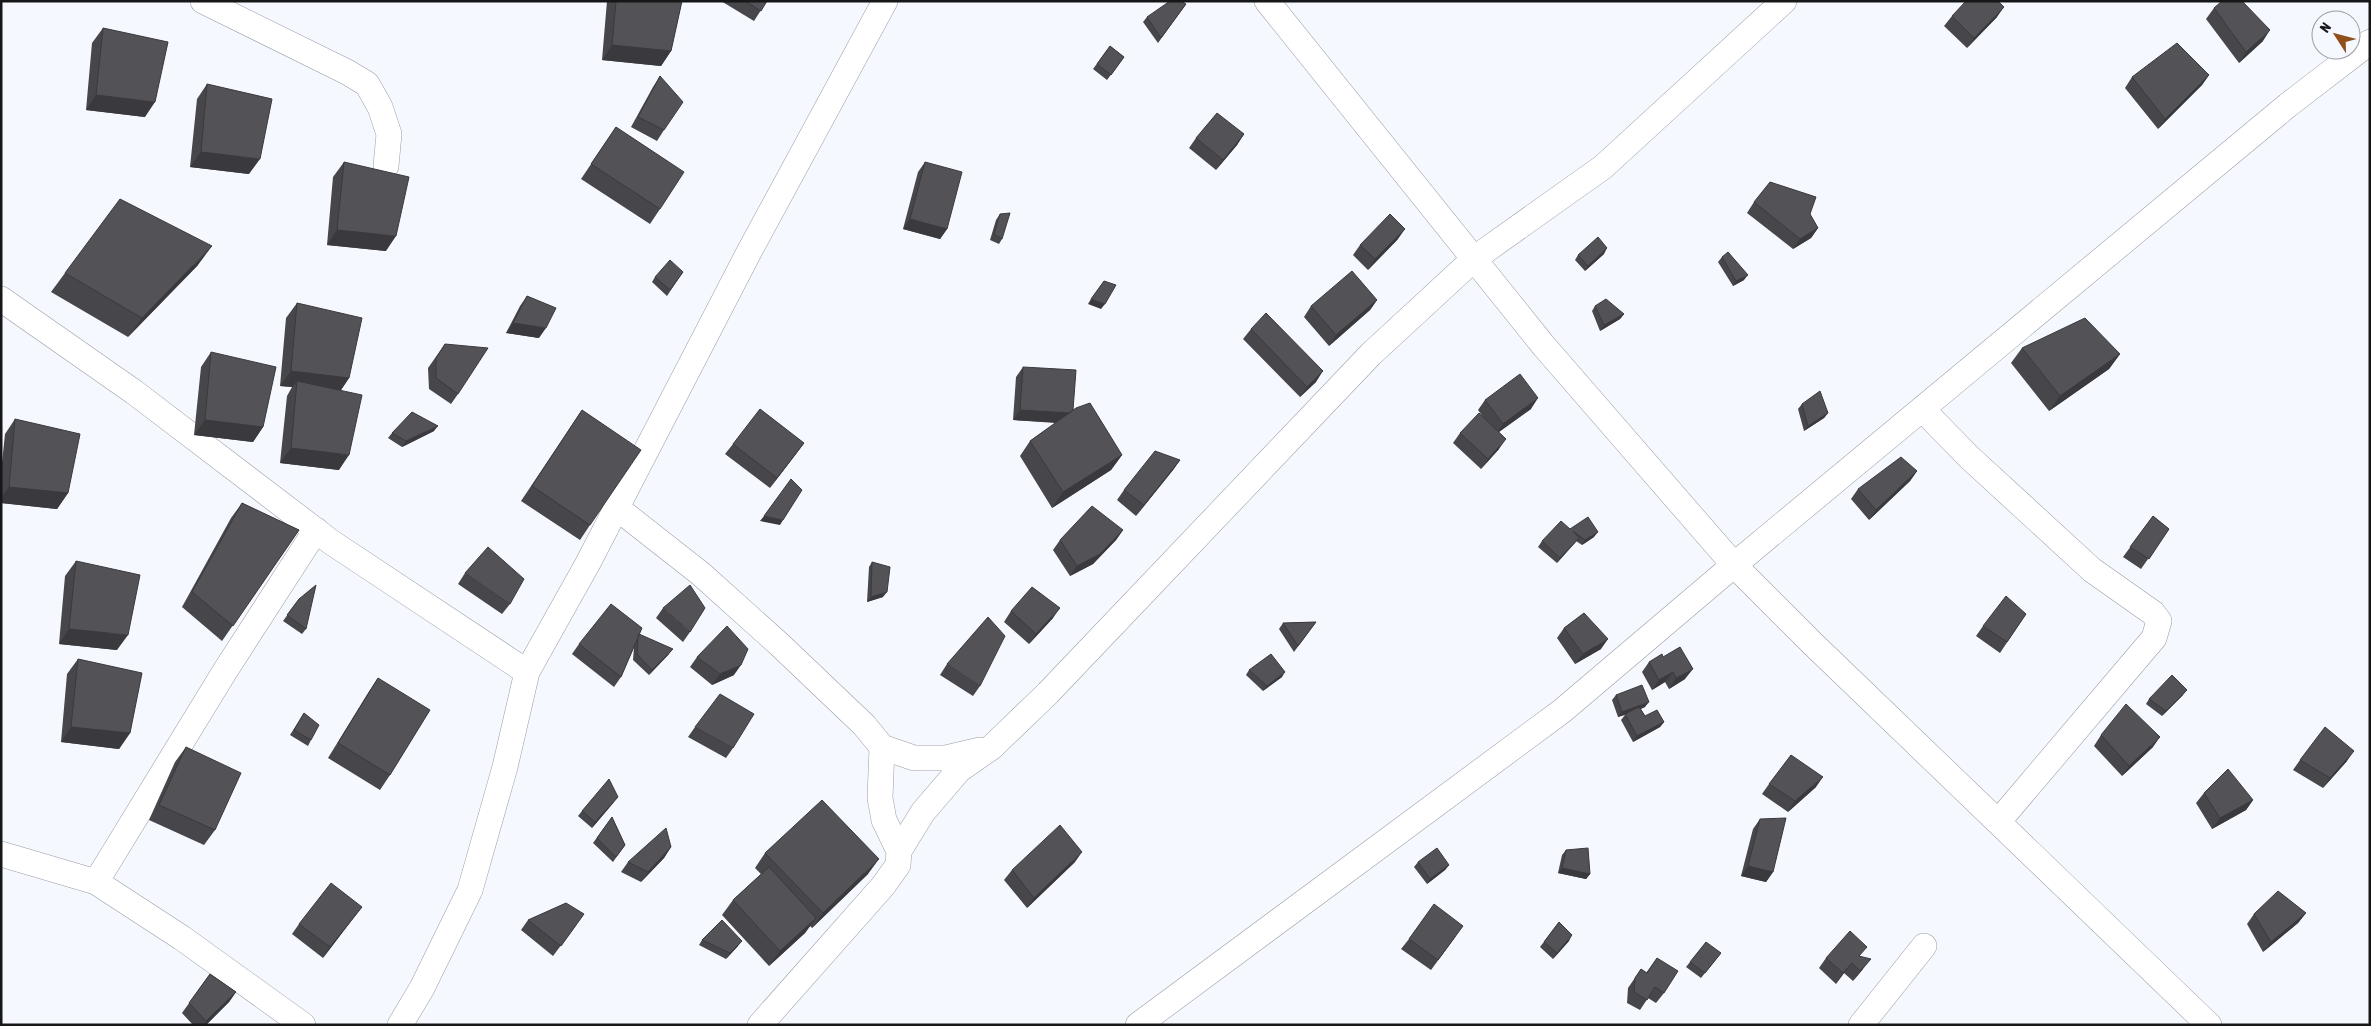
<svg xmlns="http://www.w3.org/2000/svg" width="2371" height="1026" font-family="'Asap Condensed',sans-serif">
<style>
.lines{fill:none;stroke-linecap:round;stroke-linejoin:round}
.minor-casing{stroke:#999ca2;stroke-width:26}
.minor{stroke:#fff;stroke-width:25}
.wall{fill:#47474b}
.shaded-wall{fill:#3a393d}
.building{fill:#535257;stroke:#3a393d}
</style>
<rect width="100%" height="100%" fill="#f5f8fe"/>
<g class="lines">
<defs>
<path id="minor" d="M203 1 347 72 367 84 380 107 389 134 386 166
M1267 1 1543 345 1734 565 1813 644 2209 1025
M1 299 134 392 331 542 527 672
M1923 410 1969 457 2092 570 2153 613 2159 621 2154 638 1998 822
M617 508 701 574 780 645 864 725 882 747 914 758H946L980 750
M882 747 880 798 884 820 899 851
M1 854 96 882 182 938 303 1025
M96 882 225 671 316 530
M400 1025 422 988 470 890 505 767 527 672 588 563 749 252 885 1
M760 1025 883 886 898 865 899 851 923 812 959 770 992 747 1048 693 1371 354 1475 258 1603 167 1784 1
M1138 1025 1562 711 1734 565 2288 105 2370 42
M1861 1025 1924 946"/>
</defs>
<!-- minor casing -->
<use href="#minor" class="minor-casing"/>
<!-- minor -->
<use href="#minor" class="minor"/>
</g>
<!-- wall -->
<path class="wall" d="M607 1H682L671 51 661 66 602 60Z
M721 1H767L754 21Z
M1186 4 1158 43 1143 22 1147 17Z
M2214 8 2263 41 2239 63 2206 19Z
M1952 16 1997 17 1967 48 1944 26Z
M103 28 145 117 86 110 92 43Z
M1110 46 1124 57 1107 80 1093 69Z
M2209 75 2202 85 2158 129 2125 88 2132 77Z
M660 76 664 130 657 141 631 127 653 87Z
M207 84 249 174 190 167 197 99Z
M616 127 660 209 650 224 581 179Z
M1244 134 1237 145 1216 170 1189 148 1196 138Z
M344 162 386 251 327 245 333 177Z
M925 162 947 229 940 239 903 229 918 172Z
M1754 202 1810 214 1818 228 1811 238 1793 249 1747 213Z
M1000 214 1002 239 999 244 990 240 996 220Z
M1398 239 1368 270 1353 255 1360 245Z
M1604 254 1585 271 1575 260 1578 255Z
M1722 257 1744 280 1733 286 1718 262Z
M198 265 128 337 51 292 65 273Z
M683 272 667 296 652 282 655 277Z
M527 296 539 338 506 333 520 306Z
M1377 300 1370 310 1329 346 1304 317 1311 306Z
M297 303 349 378 341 390 339 470 280 463 287 396 292 387 280 386 286 318Z
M1595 306 1624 314 1620 319 1600 331 1592 311Z
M1251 329 1316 382 1300 397 1243 339Z
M445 344 458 394 451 404 429 389 428 368Z
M2022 348 2120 354 2109 369 2049 411 2011 363Z
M211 352 263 427 253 442 194 435 201 367Z
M1023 367 1073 410 1122 455 1111 470 1052 508 1020 456 1030 441 1056 423 1013 420 1016 377Z
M1485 400 1531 409 1499 432V449L1481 469 1453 443 1460 433 1483 417 1478 410Z
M1802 404 1828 413 1824 418 1804 431 1798 409Z
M582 410 590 525 580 540 521 501Z
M15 419 68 493 57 509 1 503V472L5 434Z
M434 431 402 447 388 438 392 433Z
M804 443 770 488 725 454 733 444Z
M1180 460 1173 470 1136 516 1117 500 1124 490Z
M1917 471 1910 481 1869 520 1851 499 1858 489Z
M242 503 299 530 222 641 182 607 231 518Z
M2153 516 2169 529 2141 569 2123 557Z
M1570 529 1594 537 1582 545 1576 541 1557 563 1538 547 1542 541Z
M1123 530 1116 540 1093 564 1070 576 1053 550 1060 540Z
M76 561 117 650 59 644 65 576Z
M872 562 883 597 867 602 869 567Z
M465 573 510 604 502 614 458 584Z
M299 599 306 629 302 634 283 621Z
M663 608 690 632 683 642 656 618Z
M1011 611 1053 618 1029 644 1004 622Z
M2026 614 2000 653 1976 636 1983 626Z
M1316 622 1294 652 1279 629 1283 623Z
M1564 628 1601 649 1575 664 1557 638Z
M639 634 669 654 649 675 633 660 634 647 621 677 614 687 572 654 579 644Z
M697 657 734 675 712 685 690 667Z
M1663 657 1685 679 1669 689 1665 682 1652 690 1642 672 1649 662Z
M78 659 130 733 119 749 61 742 67 674Z
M947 664 980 686 973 696 940 675Z
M1249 670 1282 677 1263 691 1246 675Z
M378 678 390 775 380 790 328 758 368 693Z
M1616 695 1645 707 1641 709 1645 716 1664 722 1660 727 1633 742 1621 720 1625 715 1618 717 1612 700Z
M2183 695 2162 716 2146 704 2149 699Z
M304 713 311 740 308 746 290 735Z
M695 727 733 748 726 758 688 737Z
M2101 735 2153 747 2122 776 2094 746Z
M186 747 215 830 204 845 149 820 175 762Z
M2300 760 2347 761 2323 788 2293 770Z
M1769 784 1816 787 1788 812 1762 794Z
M2204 793 2253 800 2246 810 2212 829 2196 803Z
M614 802 592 828 578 816 582 811Z
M612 817 625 845 613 862 593 843Z
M1760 819 1773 872 1766 882 1741 876 1753 829Z
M671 847 664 858 641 882 621 872 628 862Z
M1566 850 1590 874 1586 879 1558 873 1562 855Z
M765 853 868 874 812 928 810 926 805 933 769 966 722 915 733 900 761 874 755 868Z
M1075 862 1027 908 1004 880 1012 870Z
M1418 862 1449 865 1445 870 1427 884 1414 867Z
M362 907 323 958 292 934 299 924Z
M2306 913 2298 923 2263 952 2247 924 2254 914Z
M528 920 577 924 553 956 521 930Z
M1559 922 1569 941 1553 959 1540 947Z
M1456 936 1431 970 1401 949 1409 939Z
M702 940 738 946 726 959 699 945Z
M1721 953 1701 978 1686 967 1690 962Z
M1860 956 1863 969 1853 981 1844 973 1836 984 1819 968 1826 958Z
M1657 958 1664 993 1656 1003 1648 998 1640 1010 1627 1003 1628 988 1641 969 1646 973Z
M210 974 236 992 229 1002 206 1025H193L182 1013Z"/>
<!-- shaded-wall -->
<path class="shaded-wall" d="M2004 7 1997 17 1967 48 1974 38Z
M2270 30 2263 41 2239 63 2246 52Z
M612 45 671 51 661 66 602 60Z
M2209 75 2202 85 2158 129 2165 119Z
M96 95 155 102 145 117 86 110Z
M1244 134 1237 145 1216 170 1223 160Z
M201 152 260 159 249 174 190 167Z
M910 219 947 229 940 239 903 229Z
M1818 228 1811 238 1793 249 1800 239Z
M1405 229 1398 239 1368 270 1375 259Z
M337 230 396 236 386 251 327 245Z
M212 246 198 265 128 337 142 318Z
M1607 248 1604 254 1585 271 1588 266Z
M1748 275 1744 280 1733 286 1736 281Z
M1091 299 1105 304 1101 309 1088 304Z
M1377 300 1370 310 1329 346 1336 335Z
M1624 314 1620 319 1600 331 1604 325Z
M513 323 546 328 539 338 506 333Z
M2120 354 2109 369 2049 411 2060 396Z
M291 371 349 378 339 393 297 381 292 387 280 386Z
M1323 371 1316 382 1300 397 1307 387Z
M1538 398 1531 409 1496 434 1503 424Z
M1020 410 1073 413 1066 423 1013 420Z
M1828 413 1824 418 1804 431 1808 426Z
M205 420 263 427 253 442 194 435Z
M438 426 434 431 402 447 406 441Z
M1506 439 1499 449 1481 469 1488 459Z
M804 443 796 454 770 488 777 478Z
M291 448 349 455 339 470 280 463Z
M1122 455 1111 470 1052 508 1063 492Z
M1180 460 1173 470 1136 516 1144 505Z
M1917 471 1910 481 1869 520 1876 510Z
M9 487 68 493 57 509 1 503V498Z
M764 516 783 520 780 525 760 521Z
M1123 530 1116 540 1093 564 1070 576 1077 566Z
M1598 532 1594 537 1582 545 1585 540Z
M1579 538 1575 543 1557 563 1560 558Z
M887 592 883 597 867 602 871 597Z
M1060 608 1053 618 1029 644 1036 634Z
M69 629 128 635 117 650 59 644Z
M1608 639 1601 649 1575 664 1583 654Z
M673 649 669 654 649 675 652 670Z
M741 665 734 675 712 685 720 674Z
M1693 669 1685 679 1669 689 1676 678Z
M1285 672 1282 677 1263 691 1267 686Z
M1673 672 1665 682 1652 690 1659 680Z
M2187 690 2183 695 2162 716 2166 711Z
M1649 702 1645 707 1618 717 1622 712Z
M1664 722 1660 727 1633 742 1637 736Z
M71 727 130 733 119 749 61 742Z
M2160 737 2153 747 2122 776 2129 766Z
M2354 751 2347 761 2323 788 2330 778Z
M1823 777 1816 787 1788 812 1795 801Z
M618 797 614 802 592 828 595 822Z
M2253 800 2246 810 2212 829 2220 818Z
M671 847 664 858 641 882 648 872Z
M1082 852 1075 862 1027 908 1034 898Z
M879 859 868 874 812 928 823 913Z
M1449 865 1445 870 1427 884 1430 879Z
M1748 866 1773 872 1766 882 1741 876Z
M1562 868 1590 874 1586 879 1558 873Z
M362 907 354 917 323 958 330 947Z
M2306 913 2298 923 2263 952 2271 942Z
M816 918 805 933 769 966 780 951Z
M1572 935 1569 941 1553 959 1557 953Z
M742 941 738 946 726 959 730 953Z
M1871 959 1863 969 1853 981 1860 971Z
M1852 963 1844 973 1836 984 1843 973Z
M236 992 229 1002 206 1025H204L206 1021Z"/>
<!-- building -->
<path class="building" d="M616 1H682L671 51 612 45Z
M745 1H767L761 11Z
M1170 1H1181L1186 4 1161 38 1147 17Z
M1966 1H1998L2004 7 1974 38 1952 16Z
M2222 1H2242L2270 30 2246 52 2214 8Z
M103 28 168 42 155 102 96 95Z
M2177 43 2209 75 2165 119 2132 77Z
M1110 46 1124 57 1111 75 1097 64Z
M660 76 683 102 664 130 638 117Z
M207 84 272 99 260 159 201 152Z
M1217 113 1244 134 1223 160 1196 138Z
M616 127 684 172 660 209 591 164Z
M344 162 409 177 396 236 337 230Z
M925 162 962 172 947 229 910 219Z
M1770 182 1816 197 1810 214 1818 228 1800 239 1754 202Z
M120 199 212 246 142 318 65 273Z
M1010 213 1002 239 994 234 1000 214Z
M1390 214 1405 229 1375 259 1360 245Z
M1598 237 1607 248 1588 266 1578 255Z
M1728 252 1748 275 1736 281 1722 257Z
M670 260 683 272 670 290 655 277Z
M1352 271 1377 300 1336 335 1311 306Z
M1104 281 1116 285 1105 304 1091 299Z
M527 296 556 308 546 328 513 323Z
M1606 299 1624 314 1604 325 1595 306Z
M297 303 362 318 349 378 291 371Z
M1266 313 1323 371 1307 387 1251 329Z
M2085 318 2120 354 2060 396 2022 348Z
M445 344 488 348 458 394 436 378V358Z
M211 352 276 367 263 427 205 420Z
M1023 367 1076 370 1073 410 1070 413 1020 410Z
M1520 374 1538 398 1503 424 1485 400Z
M297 381 362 395 349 455 291 448Z
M1820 391 1828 413 1808 426 1802 404Z
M1090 403 1122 455 1063 492 1030 441 1076 408Z
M760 409 804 443 777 478 733 444Z
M582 410 641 450 590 525 532 486Z
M412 412 438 426 406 441 392 433Z
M1479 413 1506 439 1488 459 1460 433Z
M15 419 80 434 68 493 9 487Z
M1155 451 1180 460 1144 505 1124 490Z
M1901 457 1917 471 1876 510 1858 489Z
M791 479 802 490 783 520 764 516Z
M242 503 299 530 233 626 192 592Z
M1092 506 1123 530 1100 554 1077 566 1060 540Z
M2153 516 2169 529 2149 559 2130 547Z
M1588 517 1598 532 1585 540 1573 531 1579 538 1560 558 1542 541 1561 521 1570 529Z
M488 547 524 579 510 604 465 573Z
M76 561 140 575 128 635 69 629Z
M872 562 890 567 887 592 871 597Z
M316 585 306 629 287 615 299 599Z
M690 585 705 608 690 632 663 608Z
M1032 587 1060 608 1036 634 1011 611Z
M2006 596 2026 614 2007 642 1983 626Z
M611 604 642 628 621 677 579 644Z
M1584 613 1608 639 1583 654 1564 628Z
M988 617 1005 636 980 686 947 664Z
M1316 622 1298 646 1283 623Z
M727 626 748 649 741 665 720 674 697 657Z
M639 634 673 649 652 670 637 654 638 637Z
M1680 647 1693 669 1676 678 1673 672 1659 680 1649 662 1662 654 1663 657Z
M1271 654 1285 672 1267 686 1249 670Z
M78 659 142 673 130 733 71 727Z
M2172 675 2187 690 2166 711 2149 699Z
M378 678 430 710 390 775 338 743Z
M1642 685 1649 702 1622 712 1616 695Z
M720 694 754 714 733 748 695 727Z
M2126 704 2160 737 2129 766 2101 735Z
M1639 707 1645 716 1657 710 1664 722 1637 736 1625 714Z
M304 713 319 725 311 740 294 730Z
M2325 727 2354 751 2330 778 2300 760Z
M186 747 241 773 215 830 159 805Z
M1791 755 1823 777 1795 801 1769 784Z
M2228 769 2253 800 2220 818 2204 793Z
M609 779 618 797 595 822 582 811Z
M822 800 879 859 823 913 765 853Z
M612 817 625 845 616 857 597 838Z
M1786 818 1773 872 1748 866 1760 819Z
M1060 825 1082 852 1034 898 1012 870Z
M666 828 671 847 648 872 628 862Z
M1437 848 1449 865 1430 879 1418 862Z
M1588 848 1590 874 1562 868 1566 850Z
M769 867 816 918 780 951 733 900Z
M331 883 362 907 330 947 299 924Z
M2278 891 2306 913 2271 942 2254 914Z
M566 903 584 914 561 946 528 920Z
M1434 904 1463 926 1438 960 1409 939Z
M722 920 742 941 730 953 702 940Z
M1559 922 1572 935 1557 953 1544 942Z
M1850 931 1867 947 1859 956 1871 959 1860 971 1852 963 1843 973 1826 958Z
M1706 942 1721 953 1705 973 1690 962Z
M1657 958 1678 971 1664 993 1655 987 1647 1000 1634 992 1635 978 1641 969 1647 973Z
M210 974 236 992 206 1021 189 1003Z"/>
<!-- border -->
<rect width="2371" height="1026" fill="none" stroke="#161719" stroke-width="5"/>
<!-- north arrow -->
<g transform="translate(2336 35) rotate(306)"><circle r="24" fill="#f5f8fe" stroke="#9c9ea2"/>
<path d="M0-4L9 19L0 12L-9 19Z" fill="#914f1c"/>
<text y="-8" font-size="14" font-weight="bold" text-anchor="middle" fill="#161719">N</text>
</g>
</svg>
